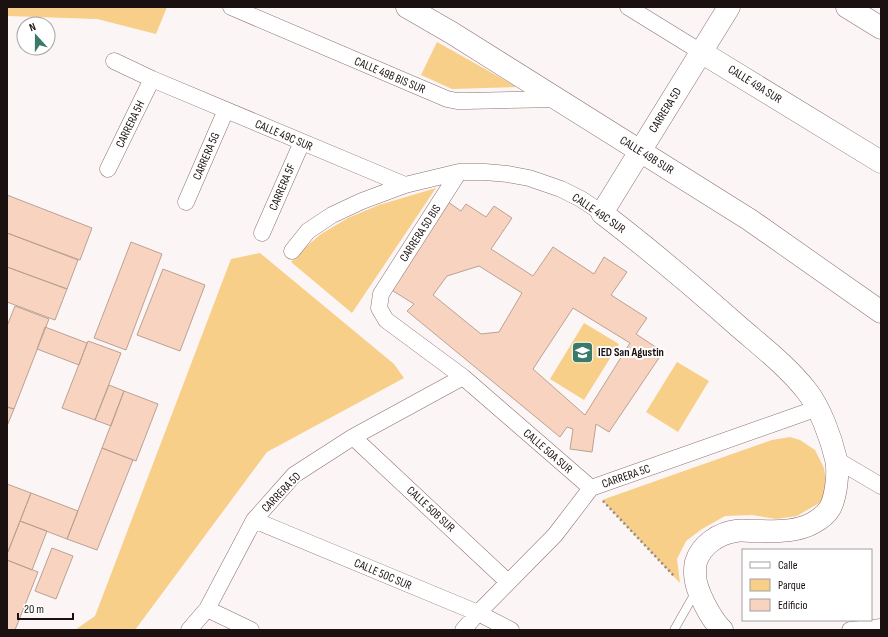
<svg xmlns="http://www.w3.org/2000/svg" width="888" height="637" font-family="'Sofia Sans Condensed',sans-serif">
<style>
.green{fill:#f7cf88}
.building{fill:#f8d4c0;stroke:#bba192;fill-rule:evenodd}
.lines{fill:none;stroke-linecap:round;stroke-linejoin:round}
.lane-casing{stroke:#8d706f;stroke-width:9}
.street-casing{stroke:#8d706f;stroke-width:17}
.secondary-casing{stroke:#8d706f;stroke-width:23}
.path{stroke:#908787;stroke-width:2.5;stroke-dasharray:2 3;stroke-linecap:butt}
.lane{stroke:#fff;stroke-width:8}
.street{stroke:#fff;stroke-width:16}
.secondary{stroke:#fff;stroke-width:22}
.labels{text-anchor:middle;stroke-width:4;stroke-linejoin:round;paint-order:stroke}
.street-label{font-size:12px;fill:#1c1111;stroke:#fff}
.poi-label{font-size:12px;font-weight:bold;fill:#1c1111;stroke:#fff;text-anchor:start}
</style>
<rect width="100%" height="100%" fill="#fcf5f5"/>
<!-- green -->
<path class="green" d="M7 7H167L156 34 97 19 7 16Z
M437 42 517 87 452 89 421 75Z
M436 188 352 313 291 262 307 246 321 234 348 218 379 205Z
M260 253 394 364 404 378 267 452 135 630H75L95 616 231 259Z
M584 323 619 344 584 400 550 379Z
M677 362 709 381 678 432 646 412Z
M790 437 800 440 815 450 824 468 827 487 821 502 797 516 776 519 752 515 725 516 702 529 686 541 677 559 680 583 602 500 772 440Z"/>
<!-- building -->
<path class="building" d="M7 195 92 228 80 260 7 233Z
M448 202 461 211 466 204 486 217 494 206 512 218 491 249 533 276 553 247 594 274 604 257 627 272 611 295 647 318 636 334 663 352 609 432 596 424 592 452 570 449 573 429 567 427 560 437 407 311 414 304 390 289ZM479 266 522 293 499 332 481 334 433 295 447 276ZM573 308 630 343 585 415 533 369Z
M7 233 78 260 67 289 7 267Z
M131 242 162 254 126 350 94 338Z
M7 267 67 289 55 320 7 302Z
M163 269 205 285 180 351 137 335Z
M15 306 49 319 14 409 7 407V326Z
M45 327 87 343 79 365 37 349Z
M88 341 121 353 95 420 62 408Z
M109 385 124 391 111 426 95 420Z
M124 391 158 404 136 461 102 448Z
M7 407 14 409 7 426Z
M102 448 133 460 97 550 67 539Z
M7 484 31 493 8 552H7Z
M31 493 78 511 67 539 20 521Z
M20 521 47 531 32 570 7 560V554Z
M52 548 73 556 56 599 35 591Z
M7 560 38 572 15 630H7Z"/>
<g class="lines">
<defs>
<path id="lane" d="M674 630 695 593"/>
<path id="street" d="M231 7 447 99 457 101H467L558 99
M628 7 701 52
M114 61 152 79 405 185
M108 169 152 79
M459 172 381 294 379 308 386 320 463 377 591 488
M186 202 226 110
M262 233 302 142
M292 251 308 231 332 215 362 201 405 185 459 172H485L508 174 529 178 561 189 581 199 602 213
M353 437 508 582
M837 460 881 486
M254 520 478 613 511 630
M207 609 251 630
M189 630 207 609 254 520 294 475 353 437 463 377
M463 630 478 613 555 535 591 488 818 408
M850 630 881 627"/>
<path id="secondary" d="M407 7 452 33 750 220 881 312
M847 7 881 28
M701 52 881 162
M722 630C711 619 695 590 695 574 695 570 695 565 696 562 701 545 719 533 736 531 741 530 747 531 752 531 773 531 795 533 813 523 820 519 826 515 830 508 836 497 839 472 836 459 831 438 820 407 806 390 787 366 761 346 738 326 694 287 649 249 602 213L729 7"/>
</defs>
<!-- lane casing -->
<use href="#lane" class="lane-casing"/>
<!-- street casing -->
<use href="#street" class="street-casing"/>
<!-- secondary casing -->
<use href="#secondary" class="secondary-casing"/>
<!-- path -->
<path class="path" d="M603 501 675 577"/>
<!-- lane -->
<use href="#lane" class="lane"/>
<!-- street -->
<use href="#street" class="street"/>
<!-- secondary -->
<use href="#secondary" class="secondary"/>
</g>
<!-- icons -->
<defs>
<symbol id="school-square" viewBox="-11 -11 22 22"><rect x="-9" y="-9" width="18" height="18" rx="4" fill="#3b7a69" stroke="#fff"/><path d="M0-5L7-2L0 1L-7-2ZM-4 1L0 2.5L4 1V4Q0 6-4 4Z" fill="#fff"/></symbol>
</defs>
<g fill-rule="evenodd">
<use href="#school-square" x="570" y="340" width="25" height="25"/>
</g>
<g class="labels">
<!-- street labels -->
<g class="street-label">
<text transform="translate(390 75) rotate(23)" y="4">CALLE 49B BIS SUR</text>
<text transform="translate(755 84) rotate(32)" y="4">CALLE 49A SUR</text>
<text transform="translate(665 110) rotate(-58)" y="4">CARRERA 5D</text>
<text transform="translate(130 124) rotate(-64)" y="4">CARRERA 5H</text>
<text transform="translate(284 135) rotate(23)" y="4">CALLE 49C SUR</text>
<text transform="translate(647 155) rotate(32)" y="4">CALLE 49B SUR</text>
<text transform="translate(206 156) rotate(-67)" y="4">CARRERA 5G</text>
<text transform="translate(282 187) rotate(-67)" y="4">CARRERA 5F</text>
<text transform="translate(599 213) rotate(34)" y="4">CALLE 49C SUR</text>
<text transform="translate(420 233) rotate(-57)" y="4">CARRERA 5D BIS</text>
<text transform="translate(548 451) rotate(41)" y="4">CALLE 50A SUR</text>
<text transform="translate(626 476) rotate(-19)" y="4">CARRERA 5C</text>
<text transform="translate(281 492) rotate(-46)" y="4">CARRERA 5D</text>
<text transform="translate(431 509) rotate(43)" y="4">CALLE 50B SUR</text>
<text transform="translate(383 574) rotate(23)" y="4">CALLE 50C SUR</text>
</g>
<!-- poi labels -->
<g class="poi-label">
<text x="598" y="356">IED San Agustin</text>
</g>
</g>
<!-- border -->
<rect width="888" height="637" fill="none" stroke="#1c1111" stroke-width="16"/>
<!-- legend -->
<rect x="742" y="549" width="130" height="72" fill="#ffffff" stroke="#a4a0a0"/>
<rect x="750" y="562" width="20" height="6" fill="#ffffff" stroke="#a4a0a0"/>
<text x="778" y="569" font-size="12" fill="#1c1111">Calle</text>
<rect x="750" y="579" width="20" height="12" fill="#f7cf88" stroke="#a4a0a0"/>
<text x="778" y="589" font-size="12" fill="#1c1111">Parque</text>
<rect x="750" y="599" width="20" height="12" fill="#f8d4c0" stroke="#a4a0a0"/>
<text x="778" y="609" font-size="12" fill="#1c1111">Edificio</text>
<!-- north arrow -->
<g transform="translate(36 36) rotate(339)"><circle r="19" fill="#ffffff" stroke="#a4a0a0"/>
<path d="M0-3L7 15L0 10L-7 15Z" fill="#3b7a69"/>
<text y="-6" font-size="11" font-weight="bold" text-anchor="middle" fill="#1c1111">N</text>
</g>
<!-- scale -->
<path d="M18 613v6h55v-6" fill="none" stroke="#1c1111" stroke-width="2"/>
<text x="24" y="613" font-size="12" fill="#1c1111" stroke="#ffffff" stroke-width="3" paint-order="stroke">20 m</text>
</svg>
